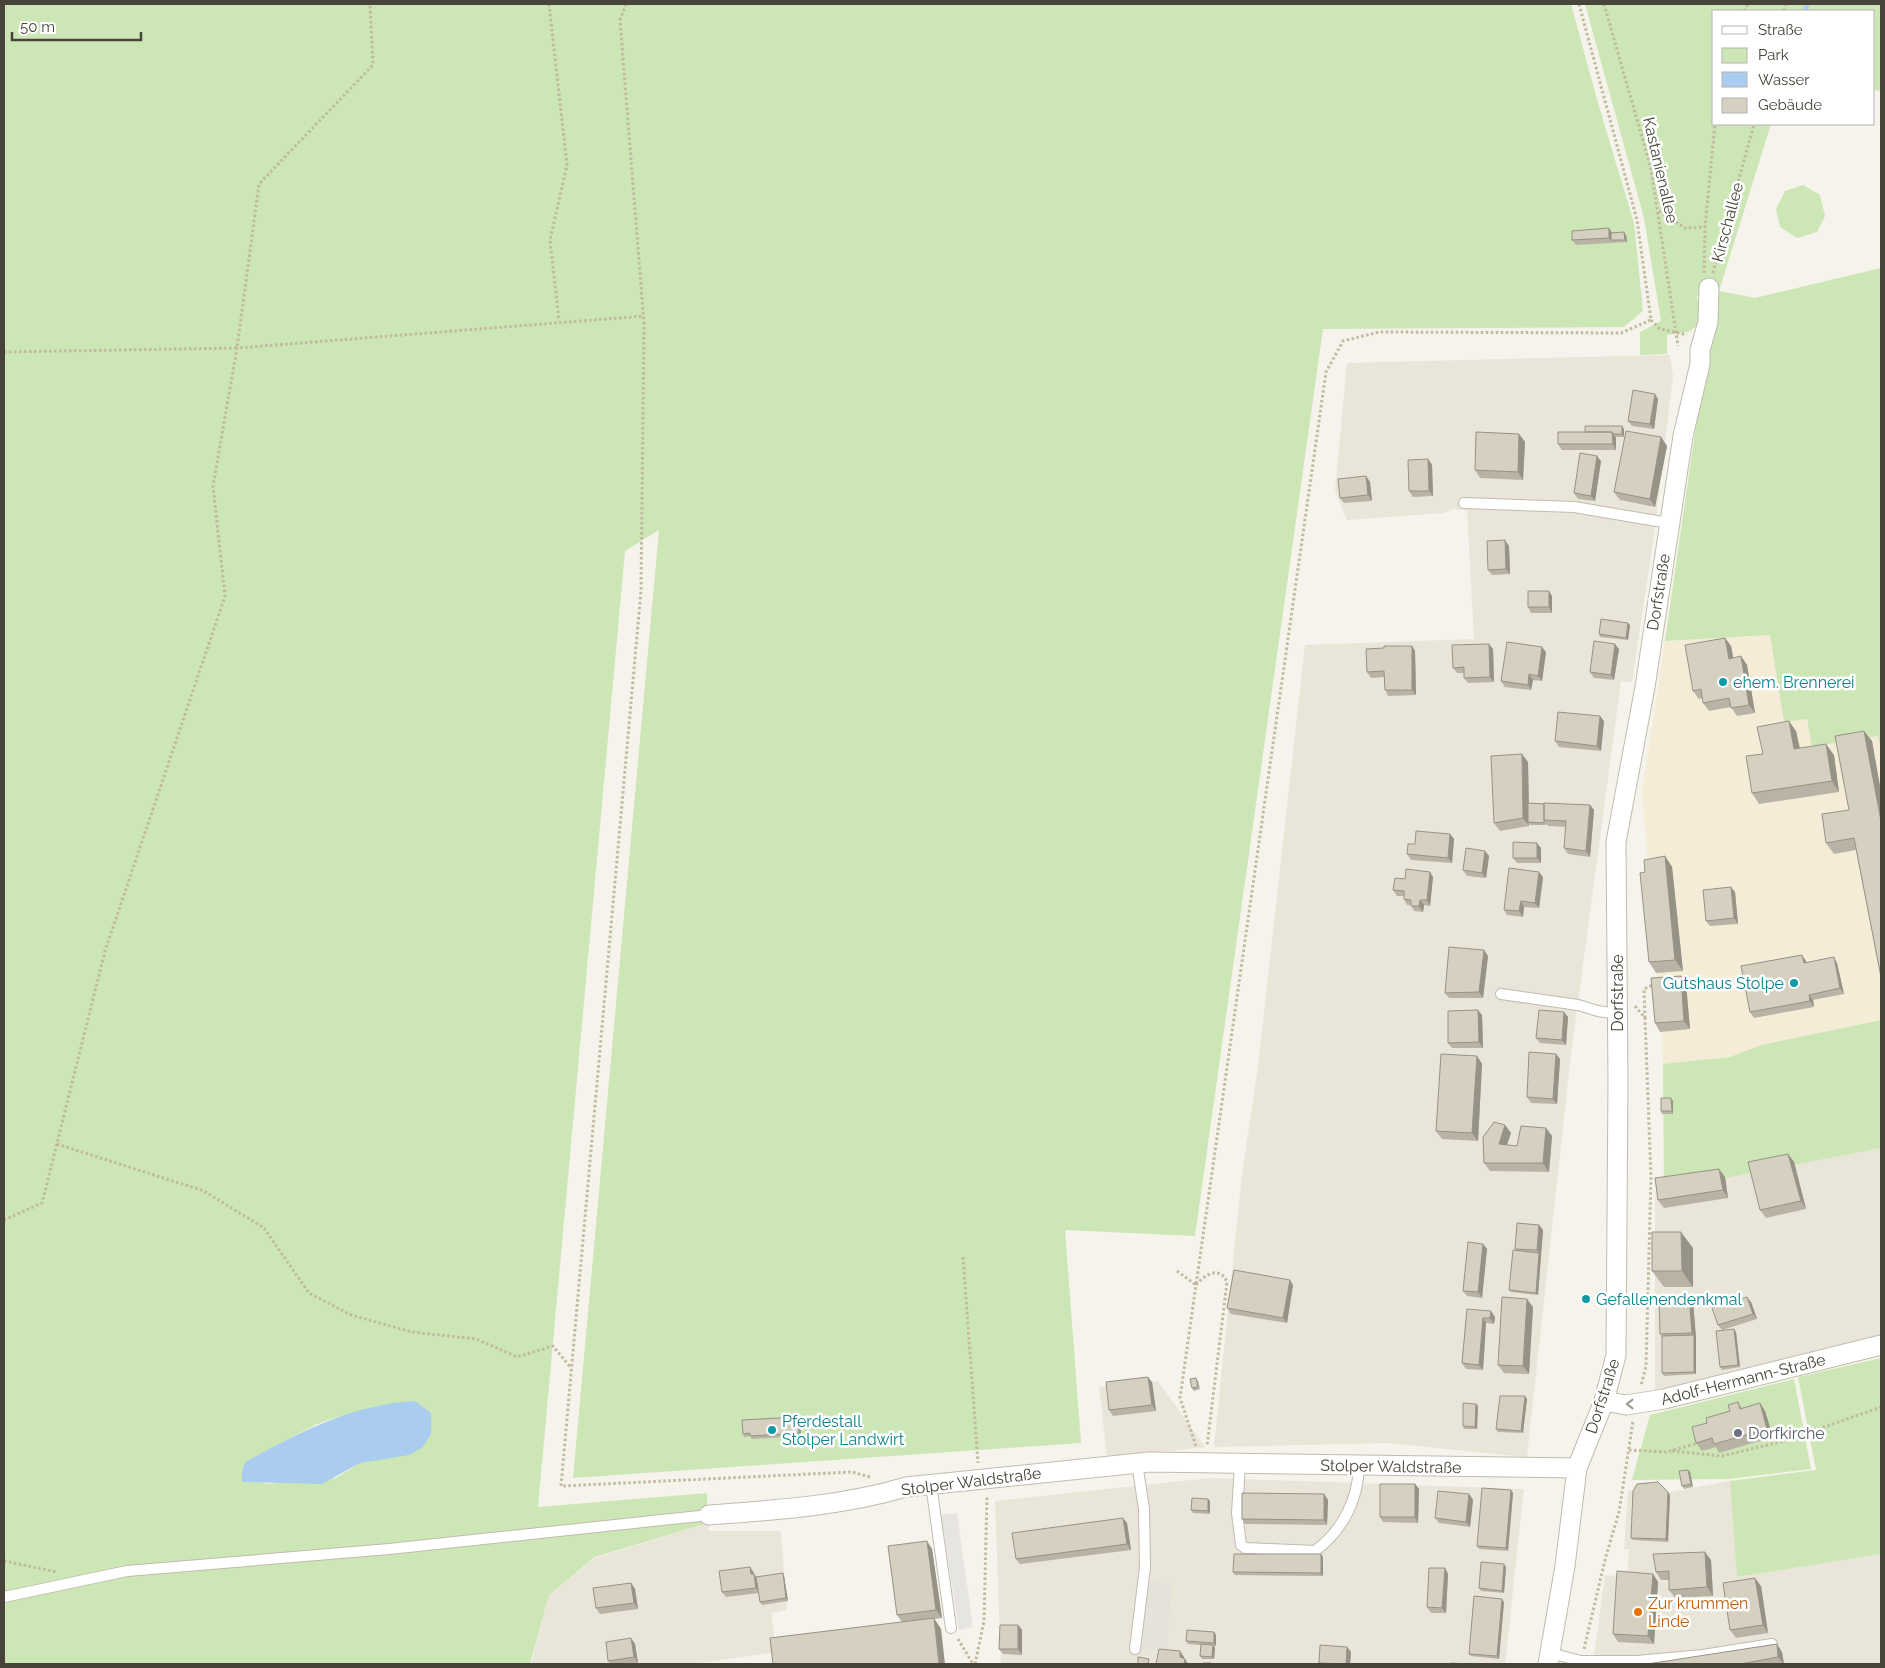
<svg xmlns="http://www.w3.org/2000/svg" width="1885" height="1668" font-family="Raleway,sans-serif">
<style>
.residential{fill:#e9e5d9}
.commercial{fill:#f5ecd7}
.industrial{fill:#e5e2dc}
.green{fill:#cce7b5;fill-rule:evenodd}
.parking{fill:#e7e5e2}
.water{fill:#aaccef}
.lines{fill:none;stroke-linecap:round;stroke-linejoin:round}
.stream{stroke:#aaccef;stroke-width:5}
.service-casing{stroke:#c0bcad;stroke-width:12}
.minor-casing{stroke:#c0bcad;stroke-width:21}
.path{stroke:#c2b99f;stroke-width:3;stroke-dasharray:2.5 2.5;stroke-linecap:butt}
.service{stroke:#fff;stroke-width:10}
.minor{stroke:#fff;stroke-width:19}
.wall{fill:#b8b3a5}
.shaded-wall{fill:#969286}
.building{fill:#d6d0c0;stroke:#969286}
.oneway{stroke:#9b9892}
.culture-dot{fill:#0f9aa8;stroke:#fff;stroke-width:2}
.worship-dot{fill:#6b7280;stroke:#fff;stroke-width:2}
.food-dot{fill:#e8710a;stroke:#fff;stroke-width:2}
.labels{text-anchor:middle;stroke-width:5;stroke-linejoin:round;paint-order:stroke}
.street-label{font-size:16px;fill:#494439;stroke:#fff}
.culture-label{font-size:16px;fill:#0d838f;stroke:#fff;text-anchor:start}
.worship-label{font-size:16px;fill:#5b616d;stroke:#fff;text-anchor:start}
.food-label{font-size:16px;fill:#c56008;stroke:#fff;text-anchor:start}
</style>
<rect width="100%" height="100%" fill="#f5f3eb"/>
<!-- residential -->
<path class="residential" d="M1670 355 1673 376 1655 528 1632 682 1621 681 1570 1062 1527 1457 1388 1443 1214 1447 1242 1174 1258 1067 1305 645 1474 639 1467 510 1453 509 1443 513 1347 520 1335 491 1347 363Z
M1881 1148V1337L1655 1394V1192Z
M1158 1381 1205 1447 1107 1458 1099 1387Z
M1210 1478 1524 1489 1505 1664H1001L995 1501Z
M1730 1481 1738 1577 1881 1554V1664H1593L1605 1575 1627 1577 1629 1549H1624L1628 1490 1671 1492Z
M708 1523 709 1531H781L787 1610 771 1613 776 1652 693 1664H531L549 1595 595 1558Z"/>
<!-- commercial -->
<path class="commercial" d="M1770 635 1784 722 1807 719 1812 747 1878 736 1881 751V1020L1761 1045 1730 1057 1663 1064 1662 1030 1642 791 1665 641Z"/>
<!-- industrial -->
<path class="industrial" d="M1147 1582 1172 1583 1166 1651 1142 1649Z"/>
<!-- green -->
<path class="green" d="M4 4H1571L1598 103 1634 223 1643 311 1624 327 1323 329 1195 1236 1065 1230 1081 1443 573 1478 659 530 625 551 538 1507 707 1493 708 1523 595 1557 549 1595 530 1664H4ZM340 1416 377 1459 360 1463 336 1478 265 1484 245 1462 315 1425Z
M1585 4H1881V91L1874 90V11H1714V124H1771L1719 291 1755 298 1881 268V751L1878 736 1812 747 1807 719 1784 722 1770 635 1665 641 1709 335 1701 295 1697 296 1701 324 1688 332 1667 335V354L1640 355V332L1661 321 1644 218Z
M1803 185 1820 195 1825 216 1817 232 1797 238 1780 227 1776 209 1785 191Z
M1881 1020V1148L1664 1190 1663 1064 1730 1057 1761 1045Z
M1881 1358V1554L1737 1577 1730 1481 1816 1470 1798 1377Z
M1794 1379 1811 1469 1729 1479 1632 1480 1650 1415Z"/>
<!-- parking -->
<path class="parking" d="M957 1513 973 1627 959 1630 941 1515Z"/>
<!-- water -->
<path class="water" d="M415 1401 431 1413V1434L423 1447 409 1455 360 1463 322 1484 242 1482V1472L245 1462C301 1432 350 1405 415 1401Z"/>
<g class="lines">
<!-- stream -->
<path class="stream" d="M1805 11 1807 4"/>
<defs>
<path id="service" d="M1464 503 1574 507 1669 523
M1501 994 1578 1005 1598 1011 1617 1014
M1240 1464 1237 1513 1241 1545 1245 1548 1315 1551C1343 1530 1358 1500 1359 1466
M931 1484 951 1628
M4 1597 127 1571 389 1549 709 1515
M1135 1649 1145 1567 1144 1509 1137 1463
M1550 1653 1581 1661H1637L1703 1655 1772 1644"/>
<path id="minor" d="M1604 1401 1626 1405 1664 1399 1881 1345
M709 1515C776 1510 842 1506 906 1487L1149 1462 1577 1468
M1548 1664 1565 1566 1577 1468 1604 1401 1616 1355 1618 1081 1616 842 1645 687 1683 436 1700 364V350L1708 322 1709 288"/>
</defs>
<!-- service casing -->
<use href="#service" class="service-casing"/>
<!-- minor casing -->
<use href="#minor" class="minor-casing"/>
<!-- path -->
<path class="path" d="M549 4 567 165 550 240 559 321
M626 4 620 20 644 324 641 591 561 1486 852 1472 870 1477
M1604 4 1651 169 1678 346
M1744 11 1748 4
M1784 11 1786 4
M1659 211 1685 228 1705 227
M1704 273 1705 227 1715 124
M1713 273 1754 124
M1651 320 1660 329 1687 335
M4 352 237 348 259 184 373 65 370 4
M1635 1006 1645 1018 1651 1178 1646 1366 1641 1386
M1645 1018 1644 989 1655 984
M57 1144 204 1191 264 1228 309 1293 351 1315 412 1332 476 1339 517 1357 553 1346 571 1368
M4 1220 42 1203 105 951 225 596 213 486 237 348 644 316
M963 1257 978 1463
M1177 1271 1196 1285 1326 372 1343 341 1379 332 1621 333 1651 320 1637 220 1579 4
M1196 1446 1180 1398 1196 1285C1204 1275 1220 1265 1227 1282L1207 1446
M1629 1450 1666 1452 1699 1443
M1672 1451 1722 1456 1784 1441 1881 1407
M4 1561 57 1572
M958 1639 973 1664
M1584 1649 1606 1556 1619 1512 1633 1421
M975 1664 984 1621 987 1496"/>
<!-- service -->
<use href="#service" class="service"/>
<!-- minor -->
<use href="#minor" class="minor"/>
</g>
<!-- wall -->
<path class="wall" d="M1609 228 1612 233 1626 235 1627 242 1576 245 1572 240Z
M1658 399 1654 429 1632 426 1628 421Z
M1622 426 1624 429V437H1616V450H1562L1558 444 1585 432Z
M1519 434 1525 442 1523 480 1480 478 1475 470Z
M1661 437 1667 446 1655 507 1620 500 1614 492Z
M1428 459 1432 465 1433 496 1413 497 1409 491Z
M1601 461 1595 501 1578 499 1574 493Z
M1366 476 1370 482 1372 501 1344 503 1340 498Z
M1509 546 1510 574 1492 575 1488 570Z
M1552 596V613H1531L1528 607Z
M1630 625 1628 640 1600 637 1599 634Z
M1725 638 1731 646 1733 658 1741 656 1747 665 1755 713 1737 716 1731 707 1709 711 1703 703V698L1699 699 1693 691Z
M1412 646 1415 651 1416 695 1388 696 1385 690 1384 677 1371 678 1367 672 1384 648Z
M1493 649 1494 682 1468 683 1464 678V673H1457L1453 668Z
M1619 649 1614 680 1594 678 1590 672Z
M1546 652 1542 681 1533 680 1531 690 1505 687 1501 681Z
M1604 721 1601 751 1559 747 1555 741Z
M1796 731 1800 748 1834 755 1839 792 1759 804 1752 793 1763 754Z
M1864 731 1872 741 1881 792V977L1856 850 1834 854 1826 843 1849 810Z
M1528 762 1529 803 1590 805 1594 810 1590 857 1568 854 1564 848 1566 827 1548 826 1546 824V825H1530L1529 824V826L1500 831 1494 823Z
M1450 834 1454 839 1452 863 1411 860 1407 854 1415 844Z
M1541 848V863H1517L1513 858Z
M1485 851 1489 856 1486 878 1467 876 1463 870Z
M1665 856 1672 867 1683 971 1656 973 1649 962 1645 872Z
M1433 877 1430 906 1424 905 1423 912 1414 911 1411 905H1407L1404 899V896H1397L1393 890 1405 879Z
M1543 877 1539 908 1524 907 1523 917 1507 915 1504 910Z
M1735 892 1738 924 1710 926 1706 921Z
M1488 956 1483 998H1449L1445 993Z
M1806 961V963H1837L1844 994 1813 1000 1814 1007 1754 1018 1750 1012Z
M1681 976 1686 984 1690 1029 1660 1032 1655 1023Z
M1564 1012 1568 1017 1566 1045 1540 1043 1536 1038Z
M1482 1015 1483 1048H1452L1448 1043Z
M1556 1054 1560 1059 1557 1104 1531 1103 1527 1097Z
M1477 1056 1482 1064 1478 1141 1442 1139 1436 1131Z
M1673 1101V1114H1662L1661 1111Z
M1505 1125 1511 1133 1507 1145 1517 1146 1546 1128 1552 1136 1549 1172 1490 1171 1484 1163Z
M1788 1154 1794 1162 1806 1209 1766 1218 1760 1210Z
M1719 1169 1725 1177 1728 1198 1664 1208 1658 1200Z
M1539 1225 1543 1230 1538 1295 1511 1292 1509 1290 1517 1251 1515 1249Z
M1483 1244 1487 1249 1482 1298 1467 1296 1463 1291Z
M1693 1248V1287H1664L1652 1271Z
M1293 1285 1287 1323 1231 1314 1227 1308Z
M1689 1296 1693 1301 1696 1338V1374L1664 1376 1662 1373V1336L1660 1334Z
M1751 1302 1757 1319 1722 1330 1718 1325Z
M1533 1307 1529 1374 1504 1373 1498 1365Z
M1467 1309 1495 1317 1494 1324 1486 1323 1483 1370 1466 1369 1462 1363Z
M1736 1332 1740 1367 1722 1370 1720 1367Z
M1198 1380 1200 1389 1194 1391 1192 1388Z
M1152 1382 1156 1411 1113 1416 1109 1410Z
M1527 1399 1523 1433 1498 1432 1496 1429Z
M1738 1402 1742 1408 1760 1403 1765 1411 1773 1437 1719 1453 1716 1447 1702 1451 1696 1443 1707 1423 1730 1411Z
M1476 1404 1478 1406 1477 1429H1464L1463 1426Z
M798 1417 800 1420 801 1436 752 1439 750 1436 744 1437 743 1434Z
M1688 1470 1690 1472 1693 1487 1684 1489 1682 1486Z
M1415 1484 1419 1489 1418 1523 1383 1522 1380 1517Z
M1511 1490 1513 1493 1508 1551 1479 1549 1477 1546Z
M1324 1494 1328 1500 1327 1525 1245 1524 1242 1519Z
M1469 1494 1473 1500 1470 1527 1439 1523 1435 1518Z
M1670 1495 1668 1542 1633 1540 1631 1538Z
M1208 1499 1210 1501V1514L1193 1513 1191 1510Z
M1127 1523 1131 1550 1020 1564 1016 1559Z
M932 1549 942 1618 934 1619 941 1629 902 1622 897 1615Z
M1323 1557V1576L1235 1575 1233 1572Z
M1711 1560 1713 1596 1675 1598 1669 1590V1580H1661L1656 1572Z
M750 1567 756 1577 784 1576 788 1601 762 1605 760 1602 759 1593 726 1597 722 1592Z
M1506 1567 1504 1593 1481 1591 1479 1588Z
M1445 1568 1448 1574 1446 1613H1431L1427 1607Z
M1653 1574 1658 1582 1654 1644 1618 1642 1613 1634Z
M631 1583 635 1589 638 1609 600 1614 596 1608Z
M1761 1586 1768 1633 1736 1638 1730 1630Z
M1504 1602 1499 1659 1471 1656 1469 1654Z
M1018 1625 1022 1630V1655L1003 1654 999 1649Z
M1214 1632 1216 1635V1646H1214L1215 1648 1214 1659H1202L1200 1656 1201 1645 1188 1644 1186 1641Z
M635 1644 638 1663 626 1664H611L608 1661Z
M1347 1647 1351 1652 1350 1664H1320L1319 1663Z
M1782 1652 1784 1664H1647Z"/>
<!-- shaded-wall -->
<path class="shaded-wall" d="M1609 228 1613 234 1611 240 1609 238Z
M1624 232 1626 235 1627 242 1625 240Z
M1655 394 1658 399 1654 429 1650 424Z
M1622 426 1624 429V437L1622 434Z
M1612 432 1616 438V450L1613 444Z
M1519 434 1525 442 1523 480 1518 472Z
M1661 437 1667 446 1655 507 1650 499Z
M1597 456 1601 461 1595 501 1591 496Z
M1428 459 1432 465 1433 496 1429 491Z
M1366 476 1370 482 1372 501 1368 495Z
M1505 540 1509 546 1510 574 1506 569Z
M1549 591 1552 596V613L1549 607Z
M1628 623 1630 625 1628 640 1626 638Z
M1725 638 1731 646 1735 667 1729 659Z
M1489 644 1493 649 1494 682 1490 677Z
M1615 644 1619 649 1614 680 1611 675Z
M1412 646 1415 651 1416 695 1412 690Z
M1542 647 1546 652 1542 681 1538 676Z
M1741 656 1747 665 1755 713 1749 705Z
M1529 674 1533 680 1531 690 1528 685Z
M1600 716 1604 721 1601 751 1597 746Z
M1789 721 1796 731 1802 760 1794 749Z
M1864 731 1872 741 1881 792V821Z
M1826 744 1834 755 1839 792 1832 781Z
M1522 754 1528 762 1529 822H1528L1529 826 1523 818Z
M1590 805 1594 810 1590 857 1586 851Z
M1450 834 1454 839 1452 863 1448 858Z
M1537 843 1541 848V863L1537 858Z
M1485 851 1489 856 1486 878 1482 873Z
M1665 856 1672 867 1683 971 1675 960Z
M1430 872 1433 877 1430 906 1427 900Z
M1539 872 1543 877 1539 908 1535 903Z
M1731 887 1735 892 1738 924 1734 918Z
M1420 900 1424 905 1423 912 1419 906Z
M1521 901 1524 907 1523 917 1519 911Z
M1484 950 1488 956 1483 998 1479 992Z
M1802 955 1806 961 1807 969 1804 963Z
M1834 957 1837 963 1844 994 1840 988Z
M1681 976 1686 984 1690 1029 1684 1021Z
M1809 995 1813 1000 1814 1007 1810 1001Z
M1478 1010 1482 1015 1483 1048 1479 1042Z
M1564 1012 1568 1017 1566 1045 1562 1040Z
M1556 1054 1560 1059 1557 1104 1553 1099Z
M1477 1056 1482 1064 1478 1141 1472 1133Z
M1671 1098 1673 1101V1114L1672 1111Z
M1505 1125 1511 1133 1504 1153 1499 1144Z
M1546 1128 1552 1136 1549 1172 1543 1163Z
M1788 1154 1794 1162 1806 1209 1801 1201Z
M1719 1169 1725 1177 1728 1198 1723 1190Z
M1539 1225 1543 1230 1541 1256 1537 1250Z
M1681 1232 1693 1248V1287L1682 1271Z
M1483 1244 1487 1249 1482 1298 1478 1292Z
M1539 1253 1541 1256 1538 1295 1536 1293Z
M1290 1280 1293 1285 1287 1323 1283 1318Z
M1689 1296 1693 1301 1696 1338V1374L1694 1372V1335L1692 1333Z
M1747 1297 1751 1302 1757 1319 1753 1314Z
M1527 1299 1533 1307 1529 1374 1523 1366Z
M1491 1311 1495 1317 1494 1324 1490 1318Z
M1483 1318 1486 1323 1483 1370 1479 1365Z
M1734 1329 1736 1332 1740 1367 1738 1365Z
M1148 1377 1152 1382 1156 1411 1152 1405Z
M1525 1396 1527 1399 1523 1433 1521 1431Z
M1760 1403 1765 1411 1773 1437 1767 1429Z
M1476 1404 1478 1406 1477 1429 1475 1427Z
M798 1417 800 1420 801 1436 799 1433Z
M1688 1470 1690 1472 1693 1487 1691 1484Z
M1415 1484 1419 1489 1418 1523 1415 1517Z
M1511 1490 1513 1493 1508 1551 1506 1548Z
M1668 1492 1670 1495 1668 1542 1666 1539Z
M1324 1494 1328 1500 1327 1525 1324 1520Z
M1469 1494 1473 1500 1470 1527 1466 1522Z
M1208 1499 1210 1501V1514L1208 1511Z
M1123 1518 1127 1523 1131 1550 1127 1544Z
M927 1541 932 1549 942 1618 936 1610Z
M1705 1552 1711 1560 1713 1596 1707 1587Z
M1321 1554 1323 1557V1576L1321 1573Z
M1504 1564 1506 1567 1504 1593 1502 1591Z
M750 1567 754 1573 755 1580 751 1574Z
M1445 1568 1448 1574 1446 1613 1442 1608Z
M783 1573 784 1576 788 1601 786 1598Z
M754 1574 758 1580 760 1593 756 1588Z
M1653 1574 1658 1582 1654 1644 1648 1636Z
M1755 1578 1761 1586 1768 1633 1763 1625Z
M631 1583 635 1589 638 1609 634 1603Z
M1502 1599 1504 1602 1499 1659 1497 1656Z
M934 1618 941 1629 945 1664H939Z
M1018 1625 1022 1630V1655L1018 1649Z
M1214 1632 1216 1635V1646L1214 1643Z
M631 1638 635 1644 638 1663 634 1657Z
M1777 1644 1782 1652 1784 1664 1778 1657Z
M1213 1645 1215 1648 1214 1659 1212 1657Z
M1347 1647 1351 1652 1350 1664H1346Z
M1180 1651 1184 1657V1663L1180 1657Z
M1185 1659 1188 1664H1184Z"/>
<!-- building -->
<path class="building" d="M1609 228V238L1572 240V231Z
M1624 232 1625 240H1611V233Z
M1633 390 1655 394 1650 424 1628 421Z
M1585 426H1622V434H1614L1612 432H1585Z
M1626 431 1661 437 1650 499 1614 492Z
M1476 432 1519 434 1518 472 1475 470Z
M1558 432H1612L1613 444H1558Z
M1580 453 1597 456 1591 496 1574 493Z
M1428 459 1429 491H1409L1408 460Z
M1366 476 1368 495 1340 498 1338 479Z
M1505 540 1506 569 1488 570 1487 541Z
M1528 591H1549V607H1528Z
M1601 619 1628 623 1626 638 1599 634Z
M1725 638 1729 659 1741 656 1749 705 1731 708 1729 698 1703 703 1701 689 1693 691 1685 645Z
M1594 641 1615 644 1611 675 1590 672Z
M1507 642 1542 647 1538 676 1529 674 1528 685 1501 681Z
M1489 644 1490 677 1464 678V667L1453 668 1452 645Z
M1384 646H1412V690H1385L1384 671 1367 672 1366 649 1384 648Z
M1558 712 1600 716 1597 746 1555 741Z
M1789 721 1794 749 1826 744 1832 781 1752 793 1746 756 1763 754 1757 727Z
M1864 731 1881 821V977L1854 838 1826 843 1822 814 1849 810 1835 736Z
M1522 754 1523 818 1494 823 1491 756Z
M1528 803 1544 804V823L1528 822Z
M1544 803 1590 805 1586 851 1564 848 1566 821 1544 820Z
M1416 831 1450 834 1448 858 1407 854 1408 844H1415Z
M1513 842 1537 843V858H1513Z
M1466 848 1485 851 1482 873 1463 870Z
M1665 856 1675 960 1649 962 1640 873 1645 872 1644 860Z
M1509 868 1539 872 1535 903 1521 901 1519 911 1504 910Z
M1406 869 1430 872 1427 900H1420L1419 906H1411V900L1404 899V891L1393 890 1395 878 1405 879Z
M1731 887 1734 918 1706 921 1703 890Z
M1449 947 1484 950 1479 992 1445 993Z
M1802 955 1804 963 1834 957 1840 988 1809 995 1810 1001 1750 1012 1741 966Z
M1681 976 1684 1021 1655 1023 1651 978Z
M1478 1010 1479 1042 1448 1043V1011Z
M1539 1010 1564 1012 1562 1040 1536 1038Z
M1529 1052 1556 1054 1553 1099 1527 1097Z
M1441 1054 1477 1056 1472 1133 1436 1131Z
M1661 1098H1671L1672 1111H1661Z
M1494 1122 1505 1125 1499 1144 1517 1146 1521 1126 1546 1128 1543 1163H1484L1483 1137Z
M1788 1154 1801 1201 1760 1210 1748 1162Z
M1719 1169 1723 1190 1658 1200 1655 1178Z
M1517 1223 1539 1225 1537 1250 1515 1249Z
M1652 1232H1681L1682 1271H1652Z
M1468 1242 1483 1244 1478 1292 1463 1291Z
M1513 1250 1539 1253 1536 1293 1509 1290Z
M1234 1270 1290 1280 1283 1318 1227 1308Z
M1689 1296 1692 1333 1660 1334 1659 1299Z
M1502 1297 1527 1299 1523 1366 1498 1365Z
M1747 1297 1753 1314 1718 1325 1712 1308Z
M1467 1309 1491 1311 1490 1318H1483L1479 1365 1462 1363Z
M1734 1329 1738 1365 1720 1367 1716 1331Z
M1694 1335V1372L1662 1373V1336Z
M1148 1377 1152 1405 1109 1410 1106 1382Z
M1196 1378 1198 1387 1192 1388 1190 1379Z
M1500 1396H1525L1521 1431 1496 1429Z
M1738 1402 1740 1409 1760 1403 1767 1429 1714 1444 1712 1438 1696 1443 1692 1427 1707 1423 1706 1418 1730 1411 1728 1405Z
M1463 1403 1476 1404 1475 1427 1463 1426Z
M798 1417 799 1433 750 1436V1433L743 1434 742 1420Z
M1688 1470 1691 1484 1682 1486 1679 1471Z
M1658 1482 1668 1492 1666 1539 1631 1538 1633 1491 1637 1484Z
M1380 1484H1415V1517H1380Z
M1482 1488 1511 1490 1506 1548 1477 1546Z
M1438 1491 1469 1494 1466 1522 1435 1518Z
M1242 1493 1324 1494V1520L1242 1519Z
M1192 1498 1208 1499V1511L1191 1510Z
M1123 1518 1127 1544 1016 1559 1012 1533Z
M927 1541 936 1610 897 1615 888 1546Z
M1705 1552 1707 1587 1669 1590V1571L1656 1572 1653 1554Z
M1234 1554H1321V1573L1233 1572Z
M1481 1562 1504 1564 1502 1591 1479 1588Z
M750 1567 751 1574H754L756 1588 722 1592 719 1571Z
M1429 1568H1445L1442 1608 1427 1607Z
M1617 1571 1653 1574 1648 1636 1613 1634Z
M783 1573 786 1598 760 1602 756 1577Z
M1755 1578 1763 1625 1730 1630 1723 1583Z
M631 1583 634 1603 596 1608 593 1588Z
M1474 1596 1502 1599 1497 1656 1469 1654Z
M934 1618 939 1664H773L770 1638Z
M1000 1625H1018V1649H999Z
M1187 1630 1214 1632V1643L1186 1641Z
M631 1638 634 1657 608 1661 606 1642Z
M1201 1644 1213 1645 1212 1657 1200 1656Z
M1777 1644 1778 1657 1740 1664H1647Z
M1320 1645 1347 1647 1346 1664 1319 1663Z
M1159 1649 1180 1651V1657L1185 1659 1184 1664H1156Z
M1138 1657 1149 1659 1148 1664H1138Z
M1203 1663H1211V1664H1203Z
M1451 1663 1469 1664H1451Z"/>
<!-- one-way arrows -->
<defs><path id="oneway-chevron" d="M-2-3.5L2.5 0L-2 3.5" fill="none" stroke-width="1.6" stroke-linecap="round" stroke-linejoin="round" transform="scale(1.25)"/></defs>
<use class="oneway" href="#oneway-chevron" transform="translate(1630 1404) rotate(-180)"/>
<!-- markers -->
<g class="culture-dot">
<circle cx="1723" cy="682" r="5"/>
<circle cx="1794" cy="983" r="5"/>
<circle cx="1586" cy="1299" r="5"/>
<circle cx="772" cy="1430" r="5"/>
</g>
<circle class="worship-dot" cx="1738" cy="1433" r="5"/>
<circle class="food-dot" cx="1638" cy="1612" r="5"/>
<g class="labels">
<!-- street labels -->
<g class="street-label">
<text transform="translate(1661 170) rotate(77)" y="6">Kastanienallee</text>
<text transform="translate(1727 222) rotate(-75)" y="6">Kirschallee</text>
<text transform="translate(1658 592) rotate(-81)" y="6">Dorfstraße</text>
<text transform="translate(1617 993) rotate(-90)" y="6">Dorfstraße</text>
<text transform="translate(1743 1379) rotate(-14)" y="6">Adolf-Hermann-Straße</text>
<text transform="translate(1602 1396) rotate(-72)" y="6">Dorfstraße</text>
<text transform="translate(1391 1466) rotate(1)" y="6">Stolper Waldstraße</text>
<text transform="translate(971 1481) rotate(-7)" y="6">Stolper Waldstraße</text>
</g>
<!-- culture labels -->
<g class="culture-label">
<text x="1733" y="688">ehem. Brennerei</text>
<text x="1784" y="989" text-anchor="end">Gutshaus Stolpe</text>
<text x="1596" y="1305">Gefallenendenkmal</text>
<text x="782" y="1427">Pferdestall<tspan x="782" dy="18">Stolper Landwirt</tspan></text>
</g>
<!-- worship labels -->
<g class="worship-label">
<text x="1748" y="1439">Dorfkirche</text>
</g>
<!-- food labels -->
<g class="food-label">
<text x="1648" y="1609">Zur krummen<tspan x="1648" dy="18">Linde</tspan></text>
</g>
</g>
<!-- border -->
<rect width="1885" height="1668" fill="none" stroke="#494439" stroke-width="10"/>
<!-- legend -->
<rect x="1712" y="10" width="162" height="115" fill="#ffffff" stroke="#b6b4b0"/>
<rect x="1722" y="26" width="25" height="8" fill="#ffffff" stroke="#b6b4b0"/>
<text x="1758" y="35" font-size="15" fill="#494439">Straße</text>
<rect x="1722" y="48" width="25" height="15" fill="#cce7b5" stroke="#b6b4b0"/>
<text x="1758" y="60" font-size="15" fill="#494439">Park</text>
<rect x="1722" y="72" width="25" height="15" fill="#aaccef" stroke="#b6b4b0"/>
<text x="1758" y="85" font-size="15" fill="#494439">Wasser</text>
<rect x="1722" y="98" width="25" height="15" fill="#d6d0c0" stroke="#b6b4b0"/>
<text x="1758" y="110" font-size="15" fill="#494439">Gebäude</text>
<!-- scale -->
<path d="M12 32v8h129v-8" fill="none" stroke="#494439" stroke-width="2.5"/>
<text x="20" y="32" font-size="15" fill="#494439" stroke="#ffffff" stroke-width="4" paint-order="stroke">50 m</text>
</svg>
